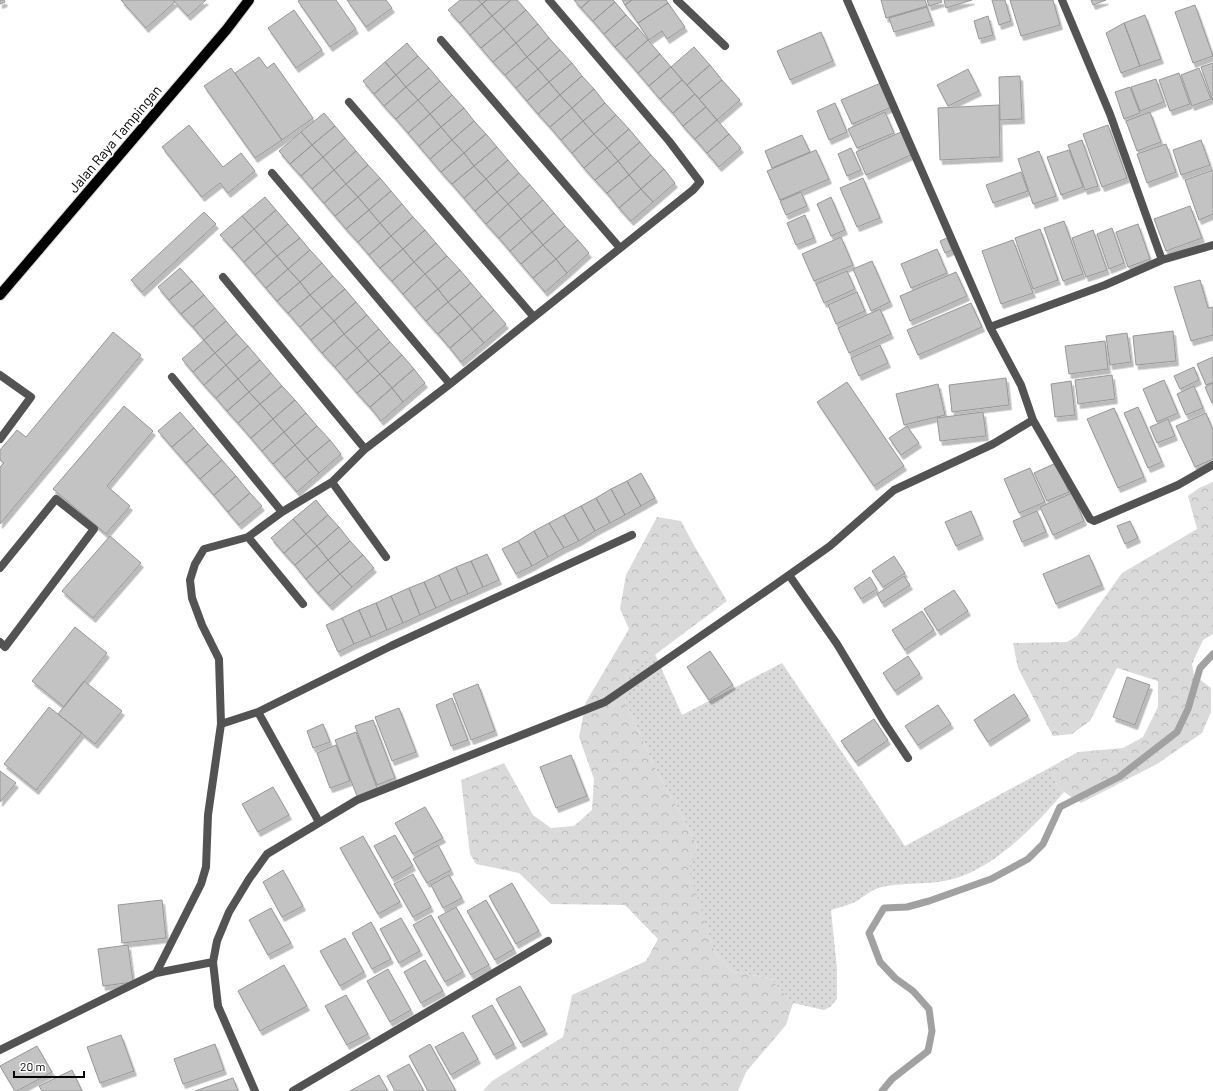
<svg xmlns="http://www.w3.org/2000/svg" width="1213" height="1091" font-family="Barlow,sans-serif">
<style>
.grass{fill:url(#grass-dots)}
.forest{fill:url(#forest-crowns)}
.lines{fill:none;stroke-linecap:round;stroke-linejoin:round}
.stream{stroke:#a1a1a1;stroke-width:7}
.building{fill:#c3c3c3;stroke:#979797;filter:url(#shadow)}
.primary-casing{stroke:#dbdbdb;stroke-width:12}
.service{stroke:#535353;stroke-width:8}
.minor{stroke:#535353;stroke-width:8}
.primary{stroke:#000;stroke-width:10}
.labels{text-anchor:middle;stroke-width:3.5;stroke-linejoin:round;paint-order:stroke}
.street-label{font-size:14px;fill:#000;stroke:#fff}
</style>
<defs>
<pattern id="grass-dots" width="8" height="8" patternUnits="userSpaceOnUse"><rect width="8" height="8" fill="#dadada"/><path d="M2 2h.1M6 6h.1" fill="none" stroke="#b9b9b9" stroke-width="1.8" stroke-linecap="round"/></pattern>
<pattern id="forest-crowns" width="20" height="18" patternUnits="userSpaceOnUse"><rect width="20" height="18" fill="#dadada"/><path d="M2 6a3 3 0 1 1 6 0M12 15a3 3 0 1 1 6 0" fill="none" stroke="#b9b9b9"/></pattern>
<filter id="shadow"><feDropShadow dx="2.5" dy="4.5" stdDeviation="0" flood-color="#0004"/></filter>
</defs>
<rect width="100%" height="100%" fill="#fff"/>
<!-- grass -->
<path class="grass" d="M655 654 682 715 782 663 905 846 1051 767 1058 788 1064 792C1036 825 996 867 953 879 930 886 901 881 878 888 870 891 863 897 857 901 849 905 839 907 831 910L837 969V999L830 1007 824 1010 793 1003 770 978 733 972 715 953 688 870 697 846 679 810 658 774 625 701 628 675Z"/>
<!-- forest -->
<path class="forest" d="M1213 482V634L1203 640 1192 664 1194 675 1211 688V712L1202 733 1157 764 1081 803 1058 788 1051 767 1078 752 1123 748 1143 737 1158 707V681L1117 668 1090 721 1072 734 1053 736 1018 668 1013 643 1067 642 1077 636 1122 573 1197 529 1188 496 1199 488Z
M657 517 681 521 695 547 727 601 628 675 625 701 658 774 679 810 697 846 689 870 715 953 733 972 770 978 793 1003 786 1025 746 1072 738 1091H483L492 1081 563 1037 572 995 646 961 658 939 625 905 551 904 519 873 476 864 470 854 461 780 504 763 533 815 551 828 574 826 592 810 594 779 579 737 586 702 629 629 620 609 626 575Z"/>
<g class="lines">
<!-- stream -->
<path class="stream" d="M882 1091 892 1079 928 1051 932 1031 929 1009 913 991 895 978 880 962 869 933 884 908 907 907 929 901 991 879 1028 859 1043 844 1060 807 1119 777 1177 732 1188 709 1200 668 1213 654"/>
</g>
<!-- building -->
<path class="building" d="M0 0H4L5 2 0 4Z
M121 0H173L175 2 146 28Z
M173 0H206L188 16Z
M300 0H336L356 29 330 47 298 1Z
M347 0H386L392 8 366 27Z
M460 0H478L482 4 460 23 448 10Z
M478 0H487L482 4Z
M487 0H511L492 16 482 4Z
M511 0H517L526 10 504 29 492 16Z
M574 0H590L581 8Z
M590 0H613L615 2 593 21 581 8Z
M622 0H632L625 5Z
M632 0H666L668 3 638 23 625 5Z
M881 0H925L927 6 886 18Z
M927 0H941L942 2 929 6Z
M944 0H972L946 8Z
M992 0H1005L1011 21 999 25Z
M1010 0H1053L1060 25 1021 36Z
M1091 0H1106L1093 5Z
M615 2 626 15 604 34 593 21Z
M668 3 685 27 667 39 662 31 649 40 638 23Z
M482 4 492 16 470 35 460 23Z
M1195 5 1213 56 1193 63 1175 12Z
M927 7 932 21 894 32 889 18Z
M294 10 322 50 296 68 268 28Z
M526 10 538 24 516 43 504 29Z
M626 15 638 28 615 47 604 34Z
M1145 15 1161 59 1140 66 1124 23Z
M492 16 504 29 481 48 470 35Z
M988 16 993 35 979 39 974 21Z
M1124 23 1140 66 1121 73 1106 33Z
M538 24 549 38 527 57 516 43Z
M638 28 648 40 626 59 615 47Z
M504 29 516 43 493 62 481 48Z
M821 32 833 61 790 80 777 51Z
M549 38 560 50 538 69 527 57Z
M648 40 660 54 638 73 626 59Z
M407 43 418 56 396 75 385 62Z
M516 43 527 57 505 75 493 62Z
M694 47 710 65 687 85 671 67Z
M560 50 572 63 549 82 538 69Z
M660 54 671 67 649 86 638 73Z
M418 56 429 68 406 87 396 75Z
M259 57 267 68 274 63 313 118 282 140 235 73Z
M527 57 538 69 516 88 505 75Z
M385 62 396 75 374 94 363 81Z
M572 63 582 76 560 95 549 82Z
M1213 63V101L1201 67Z
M710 65 722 80 699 99 687 85Z
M671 67 682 80 660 99 649 86Z
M231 68 282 140 255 158 204 86Z
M429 68 440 81 418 100 406 87Z
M1199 68 1211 99 1192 106 1181 75Z
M538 69 549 82 527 101 516 88Z
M968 69 979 91 948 106 937 85Z
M1179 73 1190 104 1170 111 1159 80Z
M396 75 406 87 384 106 374 94Z
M582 76 594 89 572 108 560 95Z
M1020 76 1022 119 1000 120 999 77Z
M1156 79 1164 102 1140 111 1131 87Z
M682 80 695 94 673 113 660 99Z
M722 80 740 100 717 120 699 99Z
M440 81 452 95 430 114 418 100Z
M549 82 560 95 538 114 527 101Z
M883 82 894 106 852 124 841 100Z
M406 87 418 100 396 119 384 106Z
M1130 87 1140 113 1124 119 1115 92Z
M594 89 605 103 583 121 572 108Z
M695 94 706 107 683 126 673 113Z
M452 95 464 108 441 127 430 114Z
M560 95 572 108 550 127 538 114Z
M418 100 430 114 408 133 396 119Z
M605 103 616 115 594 134 583 121Z
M835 103 847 132 829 140 817 111Z
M999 105 1000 157 940 160 938 108Z
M706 107 717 120 695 139 683 126Z
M464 108 474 121 452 140 441 127Z
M572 108 583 121 561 140 550 127Z
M885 112 894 133 857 148 848 129Z
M1150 112 1161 142 1137 151 1126 121Z
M324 113 335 126 312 145 301 132Z
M430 114 441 127 419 146 408 133Z
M616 115 629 129 607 148 594 134Z
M717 120 729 134 707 153 695 139Z
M474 121 486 134 464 153 452 140Z
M583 121 594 134 572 153 561 140Z
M189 125 223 167 241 153 255 171 228 193 220 183 202 197 162 147Z
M1108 125 1127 178 1102 187 1083 134Z
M335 126 345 138 323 157 312 145Z
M441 127 452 140 430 159 419 146Z
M629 129 640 142 618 161 607 148Z
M301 132 312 145 290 164 279 151Z
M901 132 911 155 866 175 856 152Z
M486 134 497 147 474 166 464 153Z
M594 134 607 148 584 168 572 153Z
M729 134 741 148 719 167 707 153Z
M802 135 810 152 772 168 765 151Z
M345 138 356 151 334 170 323 157Z
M452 140 464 153 441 172 430 159Z
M1082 140 1098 186 1085 190 1068 145Z
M1201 140 1210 165 1181 175 1173 150Z
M640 142 651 155 629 175 618 161Z
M1166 144 1176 172 1147 183 1137 154Z
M312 145 323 157 301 176 290 164Z
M497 147 508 160 486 179 474 166Z
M607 148 618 161 595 180 584 168Z
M851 148 861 170 847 176 838 154Z
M816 150 829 179 780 200 767 171Z
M1069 150 1083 187 1061 195 1047 157Z
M356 151 368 165 346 184 334 170Z
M1039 151 1056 196 1033 204 1018 159Z
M464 153 474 166 452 184 441 172Z
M651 155 664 169 641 189 629 175Z
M323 157 334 170 312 189 301 176Z
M508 160 519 173 497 192 486 179Z
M618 161 629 175 607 193 595 180Z
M368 165 380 178 358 197 346 184Z
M474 166 486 179 464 198 452 184Z
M664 169 675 183 653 202 641 189Z
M334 170 346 184 324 203 312 189Z
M1213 170V214L1199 220 1185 180Z
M1021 172 1028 191 993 203 986 185Z
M519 173 530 185 508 204 497 192Z
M629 175 641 189 619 208 607 193Z
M380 178 391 191 369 210 358 197Z
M863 178 880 218 857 227 840 188Z
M486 179 497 192 475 211 464 198Z
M346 184 358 197 335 216 324 203Z
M530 185 543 200 521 219 508 204Z
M641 189 653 202 631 221 619 208Z
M391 191 402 204 380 223 369 210Z
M497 192 508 204 486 224 475 211Z
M801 192 807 206 786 215 780 201Z
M265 197 276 210 254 229 242 216Z
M358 197 369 210 346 229 335 216Z
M831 197 845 230 831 236 817 204Z
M543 200 554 213 532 232 521 219Z
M402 204 413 217 391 236 380 223Z
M508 204 521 219 499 238 486 224Z
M1190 206 1202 238 1166 251 1154 219Z
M276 210 288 224 266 243 254 229Z
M369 210 380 223 358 242 346 229Z
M204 212 216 224 142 292 131 280Z
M554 213 565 226 543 245 532 232Z
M805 215 814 238 796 245 787 223Z
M242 216 254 229 232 248 220 235Z
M413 217 425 230 403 249 391 236Z
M521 219 532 232 510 251 499 238Z
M1064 221 1083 274 1063 281 1044 228Z
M380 223 391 236 369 255 358 242Z
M288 224 300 238 277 256 266 243Z
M1138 224 1150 259 1128 267 1116 232Z
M565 226 578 240 556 259 543 245Z
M1112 228 1124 263 1109 269 1097 234Z
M254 229 266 243 244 262 232 248Z
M1040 229 1058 280 1033 289 1015 238Z
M425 230 436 243 414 262 403 249Z
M1093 230 1107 270 1086 277 1072 238Z
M532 232 543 245 521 264 510 251Z
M391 236 403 249 380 268 369 255Z
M841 237 853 265 814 281 802 254Z
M300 238 310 250 288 269 277 256Z
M947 238 952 250 945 253 940 241Z
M578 240 589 253 567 273 556 259Z
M1013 240 1033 293 1001 304 982 251Z
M266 243 277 256 255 275 244 262Z
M436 243 447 256 425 274 414 262Z
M543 245 556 259 533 278 521 264Z
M403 249 414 262 392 281 380 268Z
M937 249 947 273 911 288 901 264Z
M310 250 322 263 300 282 288 269Z
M277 256 288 269 266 288 255 275Z
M447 256 460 270 438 289 425 274Z
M556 259 567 273 545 292 533 278Z
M872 261 890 302 871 311 853 269Z
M414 262 425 274 403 294 392 281Z
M322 263 333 276 310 295 300 282Z
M180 268 192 281 169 300 158 287Z
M288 269 300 282 277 301 266 288Z
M460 270 471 283 448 302 438 289Z
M847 271 855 289 824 303 816 284Z
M956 272 967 296 910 321 900 296Z
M425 274 438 289 415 308 403 294Z
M333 276 345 289 322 308 310 295Z
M1200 280 1208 308 1213 307V335L1191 341 1174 287Z
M192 281 204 295 181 314 169 300Z
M300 282 310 295 288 313 277 301Z
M471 283 482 296 460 315 448 302Z
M345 289 356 302 334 321 322 308Z
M438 289 448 302 426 321 415 308Z
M857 292 865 311 836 324 828 305Z
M204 295 215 308 193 327 181 314Z
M310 295 322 308 300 327 288 313Z
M482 296 494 310 472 329 460 315Z
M356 302 367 315 344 334 334 321Z
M448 302 460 315 438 334 426 321Z
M971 303 982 327 918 355 907 330Z
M215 308 226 321 204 340 193 327Z
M322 308 334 321 311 340 300 327Z
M880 309 891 334 849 353 838 328Z
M494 310 506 324 484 343 472 329Z
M367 315 379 329 357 348 344 334Z
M460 315 472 329 450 348 438 334Z
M226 321 237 334 215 353 204 340Z
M334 321 344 334 322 353 311 340Z
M379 329 390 342 368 361 357 348Z
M472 329 484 343 461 362 450 348Z
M1173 331 1176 361 1136 365 1133 336Z
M113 332 141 355 0 524V467L4 463 0 460V450L17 430 26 437Z
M1127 333 1131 362 1110 365 1106 336Z
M237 334 248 346 226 365 215 353Z
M344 334 357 348 335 367 322 353Z
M204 340 215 353 193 372 182 359Z
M1105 341 1108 369 1069 374 1065 346Z
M390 342 402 355 380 374 368 361Z
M880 345 888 363 859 376 851 358Z
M248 346 260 360 238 379 226 365Z
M357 348 368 361 346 380 335 367Z
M215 353 226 365 204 385 193 372Z
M402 355 414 369 392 388 380 374Z
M1213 357V382L1206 385 1197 364Z
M260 360 271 373 249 392 238 379Z
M368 361 380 374 357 393 346 380Z
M226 365 238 379 216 398 204 385Z
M1194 367 1199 380 1180 389 1174 376Z
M414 369 425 383 403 402 392 388Z
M271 373 282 386 260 404 249 392Z
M380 374 392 388 370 407 357 393Z
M1112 375 1115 399 1078 404 1075 380Z
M1006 378 1009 405 952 412 949 385Z
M238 379 249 392 227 411 216 398Z
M1164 380 1178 413 1157 422 1143 389Z
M1071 381 1075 415 1055 417 1051 384Z
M847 382 904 466 874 486 817 402Z
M1213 383V403H1212L1205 387Z
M938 384 945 415 904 425 896 394Z
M282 386 295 400 273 419 260 404Z
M1194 386 1203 408 1186 415 1177 394Z
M392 388 403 402 381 421 370 407Z
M249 392 260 404 238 423 227 411Z
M295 400 306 413 284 432 273 419Z
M260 404 273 419 251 438 238 423Z
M124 406 153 431 107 486 130 506 106 534 53 489Z
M1138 407 1162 462 1148 468 1124 413Z
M1114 408 1144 477 1118 488 1087 419Z
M180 412 194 428 172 447 158 431Z
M983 412 986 436 940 441 937 418Z
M306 413 317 426 295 445 284 432Z
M1206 413 1213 430V459L1195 467 1176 426Z
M273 419 284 432 262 451 251 438Z
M1168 419 1175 436 1157 443 1150 427Z
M317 426 330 440 307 459 295 445Z
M907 426 919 443 901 455 889 438Z
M194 428 208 444 186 463 172 447Z
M284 432 295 445 273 464 262 451Z
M330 440 341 454 319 473 307 459Z
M208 444 222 460 200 479 186 463Z
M295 445 307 459 285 478 273 464Z
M307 459 319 473 297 492 285 478Z
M222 460 236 476 214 495 200 479Z
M1056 463 1069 492 1047 501 1034 473Z
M1030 468 1045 502 1019 513 1004 479Z
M641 473 655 498 641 506 627 481Z
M236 476 250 493 228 512 214 495Z
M627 481 641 506 625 515 611 489Z
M611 489 625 515 610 523 596 498Z
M250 493 262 506 239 525 228 512Z
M1072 493 1084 521 1053 535 1040 507Z
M596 498 610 523 595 531 581 506Z
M316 500 328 515 306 534 293 519Z
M581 506 595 531 579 541 564 515Z
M971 511 981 535 956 546 945 522Z
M1037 511 1046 532 1022 542 1013 521Z
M328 515 339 527 317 546 306 534Z
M564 515 579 541 564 548 549 523Z
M293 519 306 534 284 553 271 538Z
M1130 521 1138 538 1125 544 1117 526Z
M549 523 564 548 548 557 534 531Z
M339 527 350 541 328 560 317 546Z
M534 531 548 557 532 566 518 541Z
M306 534 317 546 295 565 284 553Z
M110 536 141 563 93 618 62 591Z
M350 541 363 555 340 574 328 560Z
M518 541 532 566 516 574 502 549Z
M317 546 328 560 306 579 295 565Z
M487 554 499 580 483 587 471 561Z
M363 555 374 568 352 587 340 574Z
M1089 555 1102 585 1056 604 1043 574Z
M894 556 905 573 883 587 872 571Z
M328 560 340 574 318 593 306 579Z
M471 561 483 587 468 594 456 567Z
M456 567 468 594 451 601 439 575Z
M340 574 352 587 330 606 318 593Z
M439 575 451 601 436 608 424 582Z
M904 576 910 585 882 603 877 594Z
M870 577 877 589 861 599 854 588Z
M424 582 436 608 420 615 409 588Z
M409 588 420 615 403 623 391 596Z
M954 590 968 611 938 631 924 609Z
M391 596 403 623 387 630 376 603Z
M376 603 387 630 371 637 359 610Z
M359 610 371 637 354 644 342 618Z
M922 611 934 630 905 650 892 630Z
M342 618 354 644 338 652 326 625Z
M75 627 107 653 64 707 32 681Z
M710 651 733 685 709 700 687 667Z
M908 656 920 674 895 691 883 673Z
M1127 677 1150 685 1135 725 1113 717Z
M84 681 122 711 95 744 58 714Z
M478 684 495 731 471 740 453 694Z
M1014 694 1028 716 988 742 974 720Z
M452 698 468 740 451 746 436 705Z
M938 705 951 724 918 745 905 726Z
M49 707 82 733 36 790 4 764Z
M399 708 416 752 392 761 375 717Z
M874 719 888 740 856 762 841 741Z
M373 720 395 778 377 785 355 726Z
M323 724 330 742 313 748 307 731Z
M356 732 377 788 357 796 335 740Z
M336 745 350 781 330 788 317 753Z
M571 755 587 796 556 808 540 767Z
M0 771 16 783 0 802Z
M273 787 289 815 258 832 242 804Z
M425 807 443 838 413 854 395 823Z
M395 835 413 866 392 878 374 846Z
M363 836 400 902 378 914 340 848Z
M438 845 451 870 427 883 413 859Z
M283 870 303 906 282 917 263 882Z
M413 874 431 907 413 917 394 884Z
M449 875 462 898 443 908 431 885Z
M512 883 539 931 516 944 489 896Z
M162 900 166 938 122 943 118 905Z
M486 900 514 949 495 960 467 911Z
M456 907 489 965 471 975 438 917Z
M271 908 291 943 268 955 249 920Z
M431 915 463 972 445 982 413 925Z
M401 918 420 951 399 963 380 929Z
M371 922 391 959 372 969 352 933Z
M345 938 364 972 340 986 320 951Z
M128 945 133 982 103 986 98 949Z
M425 960 443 991 421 1003 404 972Z
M284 965 307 1006 260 1031 238 991Z
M388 969 411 1010 390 1022 367 981Z
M520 986 545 1030 521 1043 496 999Z
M346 995 368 1034 347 1045 325 1006Z
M492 1005 514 1044 494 1055 472 1016Z
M463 1032 478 1059 451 1075 435 1047Z
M121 1035 134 1071 100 1083 87 1047Z
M215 1044 224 1070 183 1084 174 1059Z
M430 1044 456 1091H428L409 1056Z
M37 1046 52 1072 17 1091H15L0 1066Z
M409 1064 424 1091H395L387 1076Z
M72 1070 82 1091H42L39 1086Z
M379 1075 388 1091H350Z
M233 1078 238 1091H195Z"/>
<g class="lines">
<defs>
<path id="primary" d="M0 295 227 29 249 0"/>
</defs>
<!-- primary casing -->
<use href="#primary" class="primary-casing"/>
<!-- service -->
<path class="service" d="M0 375 31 397 0 439
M0 568 56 499 94 529 5 647 0 642"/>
<!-- minor -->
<path class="minor" d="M677 0 725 46
M441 40 620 248
M349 102 533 316
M272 173 450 384
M1162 260 1213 245
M223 277 365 449
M990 327 1105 285 1162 260 1110 114 1062 0
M172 377 282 512
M1033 420 1090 519 1094 521 1178 485 1213 465
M332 482 386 557
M248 537 303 604
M789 575 837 644 884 722 908 758
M258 712 319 822
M221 724 258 712 391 646 632 535
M156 973 201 884 206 867 208 815 221 724 219 659 202 625 192 598 190 580 195 564 204 549 248 537 282 512 332 482 365 449 450 384 693 190 700 182 669 141 549 0
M0 1050 156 973 213 962
M255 1091 218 1006 213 962 217 941 229 912 249 879 267 854 357 800 605 702 772 587 830 546 894 490 993 444 1033 420 1021 385 990 327 847 0
M293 1091 548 941"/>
<!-- primary -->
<use href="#primary" class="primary"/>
</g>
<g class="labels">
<!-- street labels -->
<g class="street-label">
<text transform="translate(115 139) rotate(-50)" y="5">Jalan Raya Tampingan</text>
</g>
</g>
<!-- scale -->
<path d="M14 1071v6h70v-6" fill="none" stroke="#000000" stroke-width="2"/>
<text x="20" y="1071" font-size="12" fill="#000000" stroke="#ffffff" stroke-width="3" paint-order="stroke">20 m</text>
</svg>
